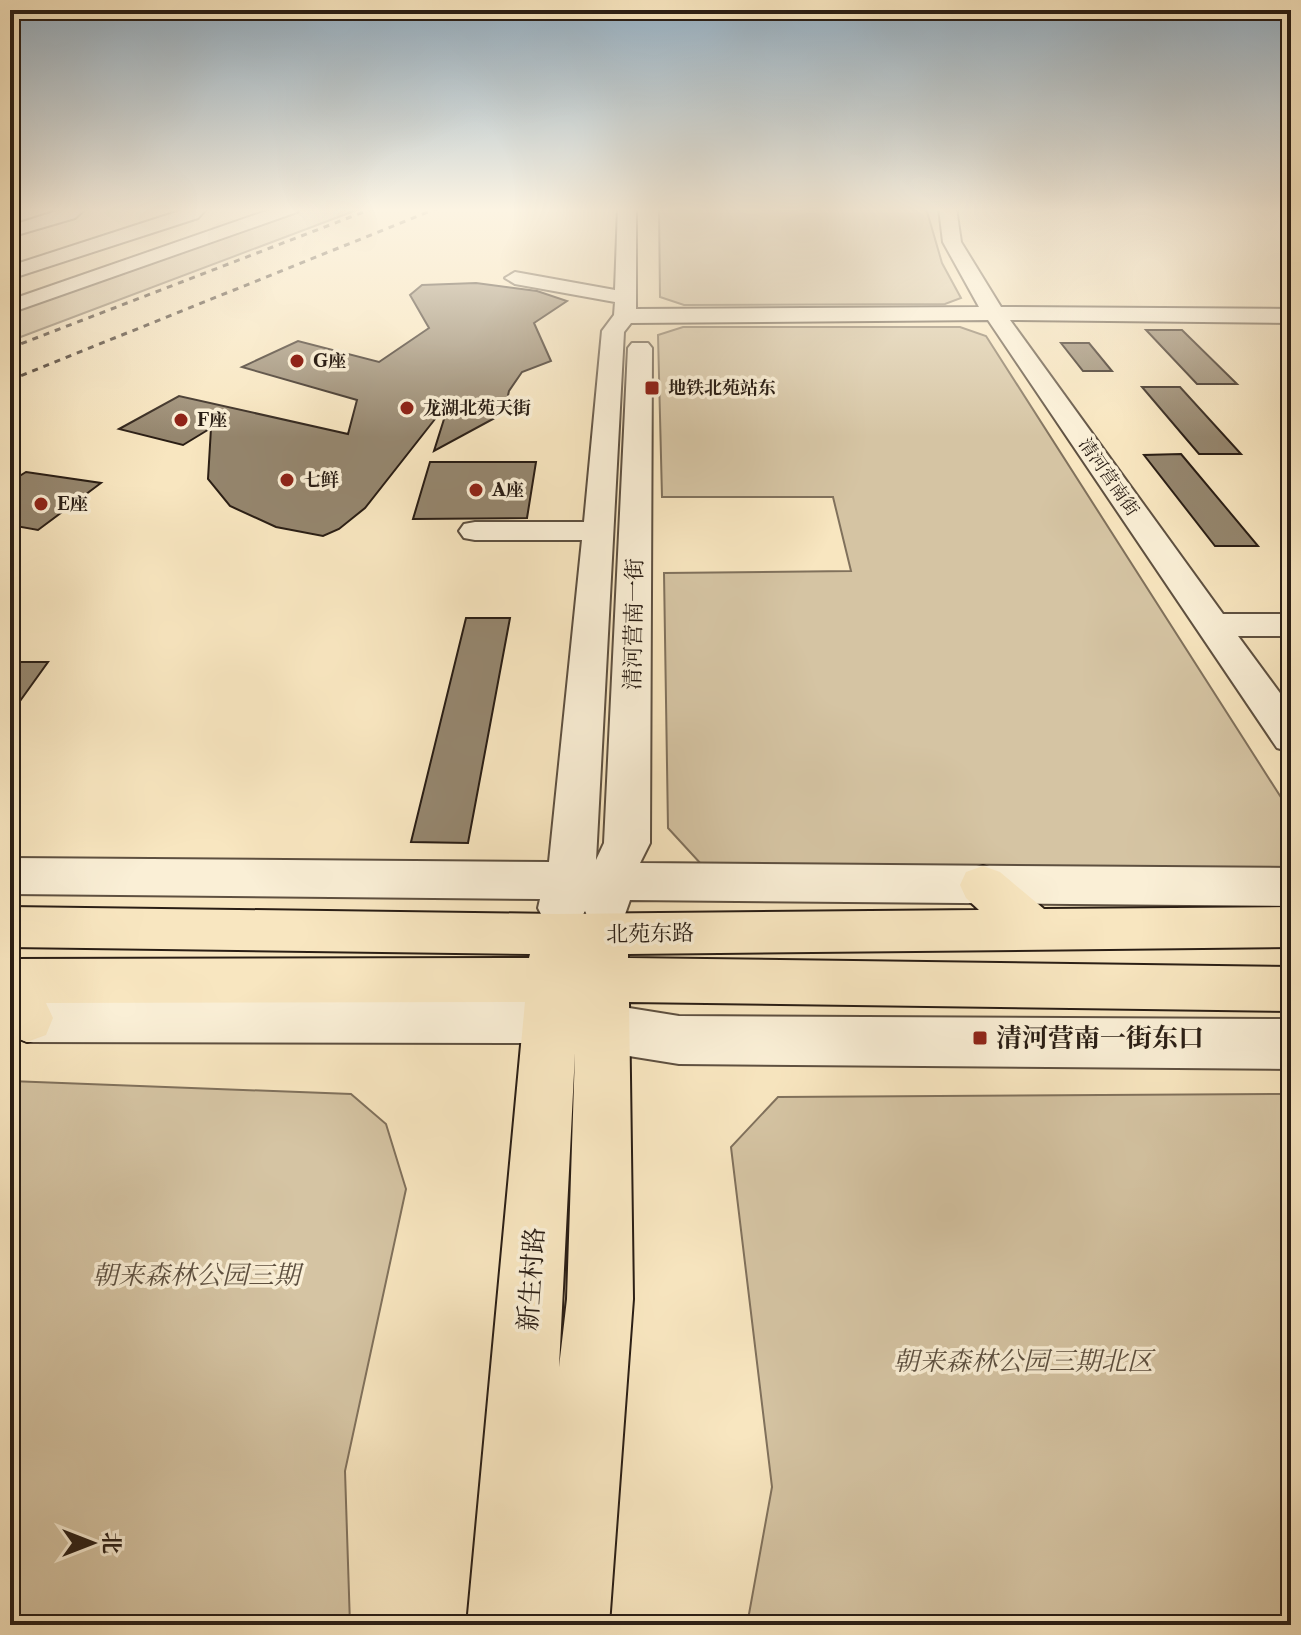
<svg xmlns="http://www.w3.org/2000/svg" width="1301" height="1635" font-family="'Libre Caslon Text','Noto Serif SC',serif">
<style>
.green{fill:#d5c4a3;stroke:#80715c;stroke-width:2}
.building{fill:#95866e;stroke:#2a1e15;stroke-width:2}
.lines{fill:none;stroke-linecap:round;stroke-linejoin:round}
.minor-casing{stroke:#5e5040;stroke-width:4}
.major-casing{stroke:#2a1e15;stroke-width:4}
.minor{fill:#faefd6;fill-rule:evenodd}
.major{fill:#f8e6c0;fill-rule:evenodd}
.rail{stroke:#2a1e15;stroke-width:3;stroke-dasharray:6 6;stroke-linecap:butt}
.poi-dot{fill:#8f2418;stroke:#faefd6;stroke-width:3}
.labels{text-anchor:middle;stroke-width:7;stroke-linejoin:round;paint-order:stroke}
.far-poi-label{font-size:18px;font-weight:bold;fill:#2a1e15;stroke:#faefd6;text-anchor:start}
.far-street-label{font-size:18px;fill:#2a1e15;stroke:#faefd6}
.street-label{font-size:22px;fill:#2a1e15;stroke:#faefd6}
.near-poi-label{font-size:26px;font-weight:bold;fill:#2a1e15;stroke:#faefd6;text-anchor:start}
.near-park-label{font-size:26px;font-style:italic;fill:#5d5040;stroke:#faefd6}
.near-street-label{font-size:26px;fill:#2a1e15;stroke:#faefd6}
</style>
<rect width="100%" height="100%" fill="#f8e6c0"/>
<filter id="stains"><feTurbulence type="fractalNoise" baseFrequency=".0025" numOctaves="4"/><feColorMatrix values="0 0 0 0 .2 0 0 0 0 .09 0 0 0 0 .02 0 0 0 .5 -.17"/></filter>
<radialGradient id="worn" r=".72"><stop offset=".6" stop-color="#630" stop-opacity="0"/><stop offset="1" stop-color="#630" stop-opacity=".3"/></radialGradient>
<!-- green -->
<path class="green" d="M304 208H362L10 341V312Z
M659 208H926L942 263 961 298 945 304 684 305 660 297Z
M683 327H960L986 336 1291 813V869L701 864 668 828 664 573 851 571 833 497H662L658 335Z
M10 1081 351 1094 386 1124 406 1189 345 1471 350 1625H10Z
M1291 1094V1625H747L772 1487 731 1147 778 1097Z"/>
<!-- building -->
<path class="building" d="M476 283 537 291 567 301 534 323 551 361 522 372 509 391 504 413 434 451 450 400 365 508 339 529 323 536 276 527 230 506 208 479 211 428 183 445 119 429 179 396 348 434 357 400 242 367 298 341 379 362 429 328 410 295 422 285Z
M1146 330H1182L1237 384H1197Z
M1061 343H1089L1112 371H1083Z
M1142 387H1180L1241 454H1199Z
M1181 454 1258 546H1215L1144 455Z
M430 462H536L527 518 413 519Z
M26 472 101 483 38 530 10 525V482Z
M466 618H510L468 843 411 842Z
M10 662H48L10 715Z"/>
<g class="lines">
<defs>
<path id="minor" d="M66 208H86L75 218 10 237V226Z
M189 208H207L198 218 10 279V266Z
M275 208H300L297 212 10 313V300Z
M618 208H636V309L979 307 943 242 939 208H956L961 242 1001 307 1291 309V323L1010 320 1223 614H1291V636H1238L1291 708V752L1277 748 988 320 631 323 624 332 596 860 604 843 628 348 632 343H648L652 348 650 843 640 863 1291 868V906L630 900 623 920 606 925 589 920 585 911 579 922 562 927 545 922 538 908 540 899 10 894V858L549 862 582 540H475L464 538 459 531 464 524 475 522H584L602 331 614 315 615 302 515 284 505 278 515 272 615 290Z
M27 994 548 995 679 1016 1291 1019V1069L679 1064 548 1043 27 1042 10 1035V1001Z"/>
<path id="major" d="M983 866 1000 872 1044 909 1291 907V947L628 954V958L1291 967V1011L629 1002 633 1299 609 1625H467L525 1002 46 1003 53 1018 46 1035 27 1042 10 1035V959L529 958 530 954 10 947V907L557 914 979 910 966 898 960 885 966 872ZM575 1053 567 1299 559 1367Z"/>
</defs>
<!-- minor casing -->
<use href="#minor" class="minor-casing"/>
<!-- major casing -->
<use href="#major" class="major-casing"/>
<!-- minor -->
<use href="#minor" class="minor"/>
<!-- major -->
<use href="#major" class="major"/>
<!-- rail -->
<path class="rail" d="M10 348 374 208
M10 380 438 208"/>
</g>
<!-- sky -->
<linearGradient id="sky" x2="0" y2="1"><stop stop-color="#92adc1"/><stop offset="0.48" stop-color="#fcf4e3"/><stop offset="1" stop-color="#fcf4e3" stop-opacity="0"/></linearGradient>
<rect width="1301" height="437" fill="url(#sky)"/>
<!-- markers -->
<g class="poi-dot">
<circle cx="297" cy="361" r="8"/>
<rect x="644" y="380" width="16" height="16" rx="4"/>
<circle cx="407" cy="408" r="8"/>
<circle cx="181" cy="420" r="8"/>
<circle cx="287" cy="480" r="8"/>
<circle cx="476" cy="490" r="8"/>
<circle cx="41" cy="504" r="8"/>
<rect x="972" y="1030" width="16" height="16" rx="4"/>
</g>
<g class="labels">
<!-- far-poi labels -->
<g class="far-poi-label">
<text x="313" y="367">G座</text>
<text x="668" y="394">地铁北苑站东</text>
<text x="423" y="414">龙湖北苑天街</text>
<text x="197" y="426">F座</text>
<text x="303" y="486">七鲜</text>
<text x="492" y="496">A座</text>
<text x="57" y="510">E座</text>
</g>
<!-- far-street labels -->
<g class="far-street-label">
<text transform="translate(1109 477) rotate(55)" y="6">清河营南街</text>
</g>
<!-- street labels -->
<g class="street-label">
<text transform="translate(633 624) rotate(-89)" y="8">清河营南一街</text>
<text transform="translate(650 933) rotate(-1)" y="8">北苑东路</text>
</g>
<!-- near-poi labels -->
<g class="near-poi-label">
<text x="996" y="1047">清河营南一街东口</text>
</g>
<!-- near-park labels -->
<g class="near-park-label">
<text x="196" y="1284">朝来森林公园三期</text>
<text x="1023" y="1370">朝来森林公园三期北区</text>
</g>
<!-- near-street labels -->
<g class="near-street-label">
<text transform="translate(531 1279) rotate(-86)" y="9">新生村路</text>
</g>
</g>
<!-- margin -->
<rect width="1301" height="1635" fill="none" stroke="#f8e6c0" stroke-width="40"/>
<rect x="12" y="12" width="1277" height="1611" fill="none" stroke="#2a1e15" stroke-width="4"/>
<rect x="20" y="20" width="1261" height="1595" fill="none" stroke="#2a1e15" stroke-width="2"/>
<!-- north arrow -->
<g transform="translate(92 1543) rotate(90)" stroke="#faefd6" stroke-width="6" paint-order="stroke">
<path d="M0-6L14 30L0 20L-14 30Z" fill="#2a1e15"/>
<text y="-12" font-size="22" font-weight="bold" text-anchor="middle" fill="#2a1e15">北</text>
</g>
<rect width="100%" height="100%" filter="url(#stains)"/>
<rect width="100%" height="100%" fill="url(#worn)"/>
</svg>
